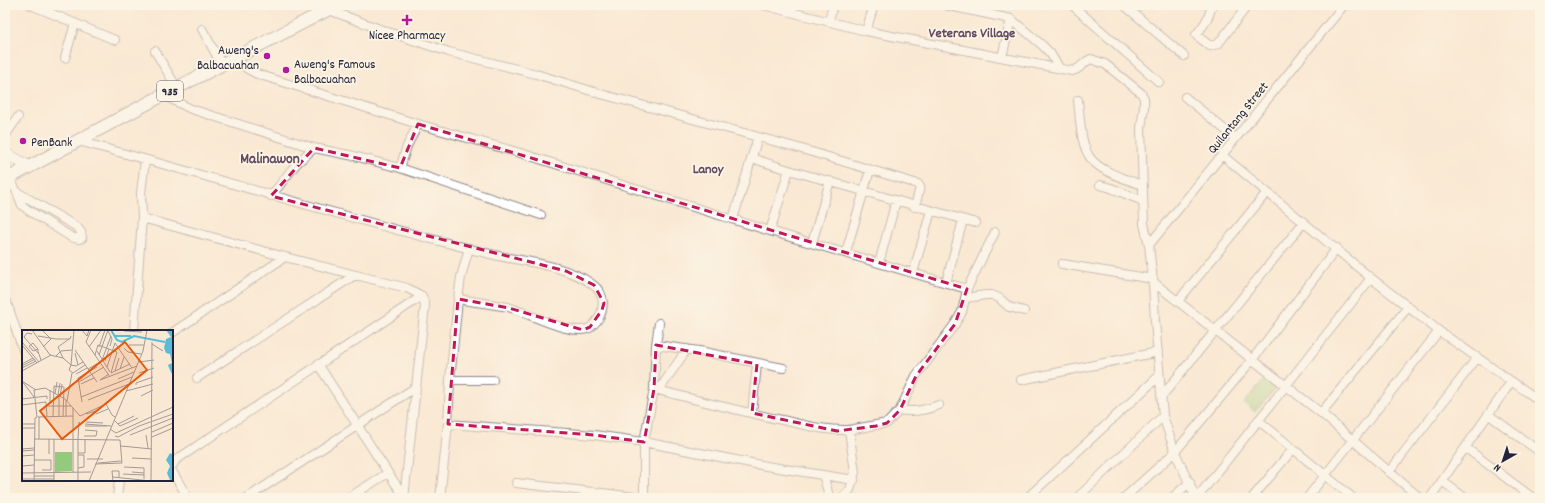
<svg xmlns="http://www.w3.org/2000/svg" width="1545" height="503" font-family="Dekko,sans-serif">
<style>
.green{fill:#94ca7c;stroke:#5b765c}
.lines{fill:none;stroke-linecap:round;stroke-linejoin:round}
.street-casing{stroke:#8e8688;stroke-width:10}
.secondary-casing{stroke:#8e8688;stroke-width:12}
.primary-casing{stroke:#8e8688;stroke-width:14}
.street{stroke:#fff;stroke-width:8}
.secondary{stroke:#fff;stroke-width:11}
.primary{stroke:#fff;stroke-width:12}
.marked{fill:none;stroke:#c2185b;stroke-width:3;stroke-dasharray:8 5;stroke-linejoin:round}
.poi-dot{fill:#b5179e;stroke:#fcf5e5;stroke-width:1.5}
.labels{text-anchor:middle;stroke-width:3.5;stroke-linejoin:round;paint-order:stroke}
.shield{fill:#fcf5e5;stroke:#63616e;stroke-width:1}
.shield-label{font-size:12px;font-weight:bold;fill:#22223b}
.poi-label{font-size:13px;fill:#22223b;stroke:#fcf5e5;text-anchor:start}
.street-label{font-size:13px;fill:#22223b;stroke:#fcf5e5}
.neighbourhood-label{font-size:14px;font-weight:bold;fill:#634a62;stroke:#fcf5e5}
.quarter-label{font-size:15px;font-weight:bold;fill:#634a62;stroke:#fcf5e5}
.inset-river{fill:none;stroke:#59bbd7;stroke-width:2}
.inset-road{fill:none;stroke:#a39997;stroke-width:1}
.view{fill:#e8590c;fill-opacity:0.15;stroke:#e8590c;stroke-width:2}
.inset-edge{fill:none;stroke:#22223b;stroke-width:2}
</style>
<rect width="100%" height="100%" fill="#fcf5e5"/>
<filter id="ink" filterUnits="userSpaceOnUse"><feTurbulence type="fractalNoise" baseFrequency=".025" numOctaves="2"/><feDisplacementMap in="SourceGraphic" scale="8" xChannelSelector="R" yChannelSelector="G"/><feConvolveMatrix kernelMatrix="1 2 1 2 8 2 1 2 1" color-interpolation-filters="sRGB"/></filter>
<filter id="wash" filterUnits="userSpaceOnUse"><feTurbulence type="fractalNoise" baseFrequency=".012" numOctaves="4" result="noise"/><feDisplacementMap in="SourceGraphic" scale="16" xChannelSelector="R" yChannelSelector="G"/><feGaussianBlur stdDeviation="0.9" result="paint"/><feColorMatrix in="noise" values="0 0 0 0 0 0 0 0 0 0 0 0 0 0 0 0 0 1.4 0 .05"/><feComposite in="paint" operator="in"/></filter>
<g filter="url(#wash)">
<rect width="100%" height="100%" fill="#f9e9d4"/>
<!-- green -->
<path class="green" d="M1266 378 1277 387 1255 412 1244 403Z"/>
</g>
<g filter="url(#ink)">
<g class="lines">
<defs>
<path id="street" d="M31 5 115 40
M763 5 866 31 1072 71C1080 70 1083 62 1091 59L1105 64 1141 93 1144 98V107L1141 128 1144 224 1149 245 1153 282 1155 321 1163 416 1175 452 1196 498
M945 5 1011 19 1042 45 1050 53 1060 69
M1072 5 1159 82
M1124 5 1184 56
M1211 8C1209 19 1203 26 1196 35L1210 46 1218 44 1248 5
M329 10 385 31 449 52 536 74 601 94 795 147 918 184 920 187 915 207
M829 21 833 5
M202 29 222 65
M866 31 874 5
M155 51 177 88
M1002 57 1011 19
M65 58 75 23
M234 59 246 68 257 74 418 124 517 152 770 231 967 289
M163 95 191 109 314 148 354 156 400 168
M1185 97 1235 138
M1078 100C1080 117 1080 147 1092 160 1102 172 1128 180 1142 185
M418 124 407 146 400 168 541 215
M5 136 18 117
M78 141C198 173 316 209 435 240 456 245 477 251 499 256 528 262 567 266 592 284 608 295 605 315 591 327 575 339 527 312 508 307 492 304 475 302 458 299
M1222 155 1371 278 1439 331 1540 401
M751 158 789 170 976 223
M9 178 17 192 77 227 81 232 82 238 79 239 71 237 28 210 22 205 17 192
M1100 185 1111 188 1143 201
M271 196 297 163 314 148
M142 218 285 257 407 288 422 296 425 305 404 498
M733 219 758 137
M770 231 789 170
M812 243 830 181
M1149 245 1344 5
M846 252 870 170
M879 263 896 201
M1062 264 1153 279
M913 273 931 211
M1153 282 1321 413 1420 498
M946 283 963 220
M966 298 986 295H992L999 298 1009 307 1024 311
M5 300 8 306 23 350
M1178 301 1267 192
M134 331 142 218 141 193 145 160
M172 333 285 257
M656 345 699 351 783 368
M318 364 388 473 404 496
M197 378 355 275
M450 380H493
M1021 380 1158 352
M654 389C696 400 739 411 782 420 804 425 826 431 849 430
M659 390 687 349
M1162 396 1304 222
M900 410C914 413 926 410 939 405
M752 413 757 364
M1321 413 1408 307
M1489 415 1540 452
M1258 420 1353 498
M448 424 594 435 644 442 766 466 854 480
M1466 448 1533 498
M172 466 176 460 422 296
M172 471 188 498
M1389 472 1477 358
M823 475 827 488 829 498
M1442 481 1465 498
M516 483 644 498
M117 498 119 480
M247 498 416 387
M348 498 388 473
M440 498 448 424 450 380 458 299 461 277 469 248
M644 498V442L654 389 656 345 659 323
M842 498 850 490 855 472 849 430 887 423 900 410 916 376 955 324 962 312 967 289 995 232
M1027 498 1159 376
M1077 498 1163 416
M1124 498 1175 452 1252 360 1337 248
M1172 498 1190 482
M1197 498 1371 278
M1252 498 1293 449
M1307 498 1439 331
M1430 498 1511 382"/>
<path id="secondary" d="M5 153 30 167"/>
<path id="primary" d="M5 180 163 95 337 5"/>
</defs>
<!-- street casing -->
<use href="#street" class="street-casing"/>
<!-- secondary casing -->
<use href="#secondary" class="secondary-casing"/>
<!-- primary casing -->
<use href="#primary" class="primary-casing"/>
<!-- street -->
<use href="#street" class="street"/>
<!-- secondary -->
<use href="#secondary" class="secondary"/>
<!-- primary -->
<use href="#primary" class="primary"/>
</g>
</g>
<!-- marked area -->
<path d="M0 0H1545V503H0ZM418 124 967 289 955 324 916 376 900 410 887 423 876 426 837 431 752 413 757 364 656 345 654 389 644 442 594 435 448 424 458 299 509 308 583 330 590 327 602 310 604 303 594 285 566 271 271 196 314 148 400 168Z" fill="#f9e9d4" fill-opacity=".55" fill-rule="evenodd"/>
<path class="marked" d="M418 124 967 289 955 324 916 376 900 410 887 423 876 426 837 431 752 413 757 364 656 345 654 389 644 442 594 435 448 424 458 299 509 308 583 330 590 327 602 310 604 303 594 285 566 271 271 196 314 148 400 168Z"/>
<!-- markers -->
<g class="poi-dot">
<path d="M405 14h4v4h4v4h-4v4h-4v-4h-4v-4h4z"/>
<circle cx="267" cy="56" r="4"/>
<circle cx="286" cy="70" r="4"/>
<circle cx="23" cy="141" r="4"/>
</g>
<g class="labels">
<!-- shield labels -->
<rect class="shield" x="157" y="81" width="26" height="20" rx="3"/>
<g class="shield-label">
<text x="170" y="95">935</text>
</g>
<!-- poi labels -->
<g class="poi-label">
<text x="407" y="39" text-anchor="middle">Nicee Pharmacy</text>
<text x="259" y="54" text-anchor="end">Aweng's<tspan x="259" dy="15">Balbacuahan</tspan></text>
<text x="294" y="68">Aweng's Famous<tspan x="294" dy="15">Balbacuahan</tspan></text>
<text x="31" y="146">PenBank</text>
</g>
<!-- street labels -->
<g class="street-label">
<text transform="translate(1237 117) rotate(-51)" y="5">Quilantang Street</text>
</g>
<!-- neighbourhood labels -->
<g class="neighbourhood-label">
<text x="972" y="37">Veterans Village</text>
<text x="708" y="173">Lanoy</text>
</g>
<!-- quarter labels -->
<g class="quarter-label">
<text x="270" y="163">Malinawon</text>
</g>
</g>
<!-- overview -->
<g transform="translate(22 330)">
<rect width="151" height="151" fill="#f9e9d4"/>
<path d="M33 122H50V141L33 142Z" fill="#94ca7c"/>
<path d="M144 0H151V46L147 38 146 35 150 33 148 24 144 23 142 18 144 9 149 7ZM148 123 151 125V151L148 150 145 143 148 136 144 130Z" fill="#59bbd7"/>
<path class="inset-river" d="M89 0 95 10 100 12 112 6 143 12M93 6H109"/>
<path class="inset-road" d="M10 0 28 25 41 28M20 0 29 9 21 17M52 0 49 35 54 36 61 32M60 0 65 6 67 0M69 0 64 12 88 47M86 1 90 9 88 16M102 1 120 2M10 4 5 3 2 7 17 24 19 30M16 6 34 9H48L49 6M47 9 36 17 41 28 49 35 47 40 51 43 63 35M0 12 17 32M93 13 110 38M130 14 141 21M0 15 15 33M107 15H122M67 17 79 0M77 17 83 0M102 18 106 22 119 24M16 19 11 21 7 16 11 13 15 18 16 19V22L17 23M53 20 75 52M75 21 88 42M53 23 56 35M73 25 76 15 95 22 89 43M77 25 86 0M34 26 39 21 50 20M80 30 89 6M83 31 87 19M117 32 132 30M0 34 11 28M0 36 13 29M85 37 93 13M0 38 14 31M66 39 78 32M98 39 102 27M0 41 29 25M93 41 97 28M89 43 108 34M117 43 132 38M54 44 65 38M87 44 78 50 115 36M96 49 112 42M0 51 12 67M0 51 14 60M57 52 82 37M59 54 72 48M114 55V53L131 47M104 61 131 54M33 64 35 52M36 65 38 53M37 66V86M119 66 131 60M38 67 40 54M59 67 110 47M0 69 25 66V69M66 70 107 54M45 71 50 43M60 72 56 48 75 37M28 73V60M0 75 24 72 25 86M24 76H49M51 78V142M64 84 77 80M74 84 86 79M31 86 32 56 42 57M41 86 42 57M44 86V70M15 87 12 60 23 58 43 69 58 86 84 74 90 85 93 87M16 87 51 86M17 87V109M92 90 98 96 116 88M64 92 81 93M0 94H13M63 94 89 96M96 94 112 86M63 96H85M0 98H13M88 99 94 103 151 77M130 102 151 93M108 105 151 88M124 105 126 118M62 106H74L75 101 63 100M93 106 96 107 117 96 151 84M130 107 151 98M12 109 98 110 100 133 73 134M32 109V151M56 109V151M56 109 57 92 58 94M99 116 130 119M0 119 12 118M0 121 12 120M56 123H63V109M27 124V109M56 125H62V137L56 138M0 126 12 125M110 128 129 129M65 129H81M12 130H29V140H20M76 133 99 131M0 136 12 135M102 137 122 138V149M110 142 122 143M0 143 69 142M101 144 122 145M12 146H32M91 147 129 151M0 149H32M12 151 13 88 15 87M67 151 121 21 125 0M91 151 90 141H97V147M129 151 130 12"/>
<path class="view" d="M103 12 125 40 40 109 18 81Z"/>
<rect width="151" height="151" class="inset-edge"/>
</g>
<!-- margin -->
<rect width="1545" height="503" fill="none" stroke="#fcf5e5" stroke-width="20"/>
<!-- north arrow -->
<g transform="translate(1503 461) rotate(219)" stroke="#fcf5e5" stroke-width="3" paint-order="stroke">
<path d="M0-3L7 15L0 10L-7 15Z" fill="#22223b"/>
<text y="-6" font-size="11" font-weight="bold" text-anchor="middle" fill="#22223b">N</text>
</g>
</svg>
